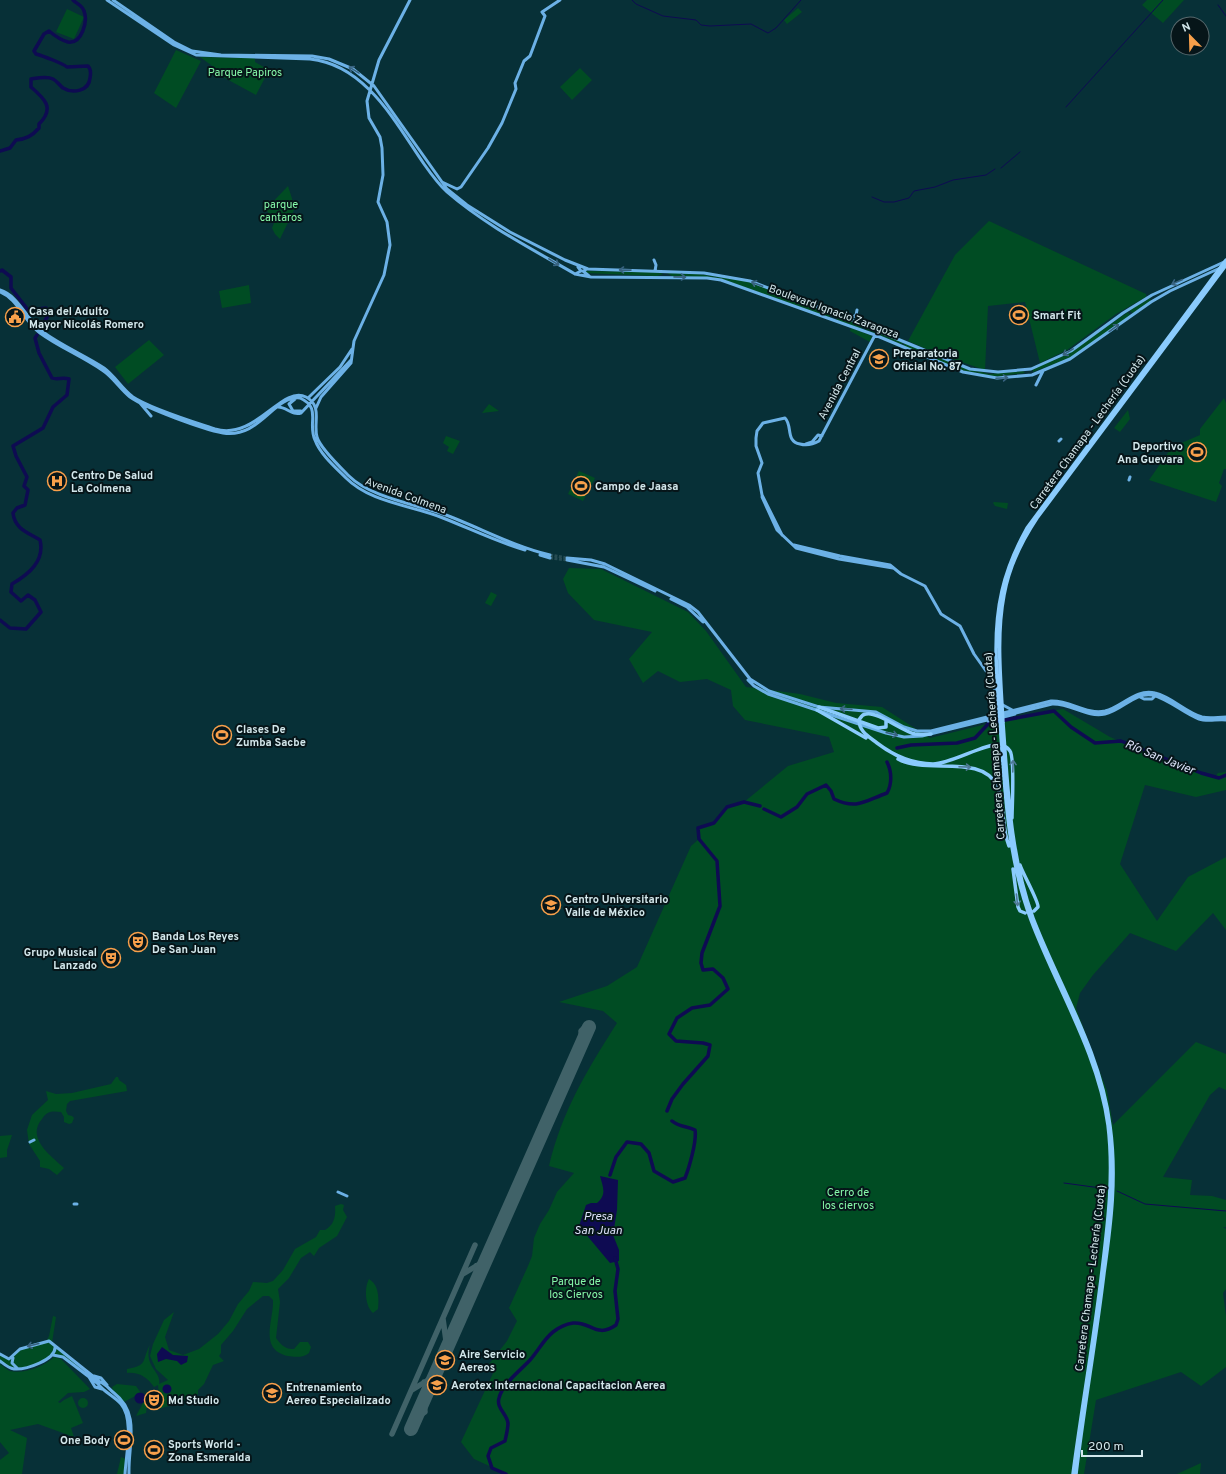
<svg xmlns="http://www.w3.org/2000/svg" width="1226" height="1474" font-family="Overpass,sans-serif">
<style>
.green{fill:#004c23}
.water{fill:#0e0b52}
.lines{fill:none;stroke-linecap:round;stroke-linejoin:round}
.stream{stroke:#0e0b52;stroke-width:1}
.river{stroke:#0e0b52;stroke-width:3.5}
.taxiway{stroke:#406268;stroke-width:5.5}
.runway{stroke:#406268;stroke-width:14}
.major-tunnel{stroke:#264b52;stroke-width:3;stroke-dasharray:3 1.5;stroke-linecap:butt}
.major{stroke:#6cb1e6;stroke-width:3}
.highway{stroke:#8acbfd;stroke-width:3.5}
.oneway{stroke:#396380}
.oneway2{stroke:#4f7996}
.labels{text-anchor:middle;stroke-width:4;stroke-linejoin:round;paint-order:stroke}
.park-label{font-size:11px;fill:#86f8a9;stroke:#061519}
.poi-label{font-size:11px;font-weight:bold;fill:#d3e7eb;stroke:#061519;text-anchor:start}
.street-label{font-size:11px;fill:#d3e7eb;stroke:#061519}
.water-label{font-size:12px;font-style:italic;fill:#dce2f8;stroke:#061519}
</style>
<rect width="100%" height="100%" fill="#073037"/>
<!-- green -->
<path class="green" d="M1147 0H1184L1163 23 1142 5Z
M798 8 802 12 787 24 784 20Z
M67 9 84 17 74 39 56 32Z
M176 50 201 61 176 108 154 93Z
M200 57 255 58V62L269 70 256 95 210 70 215 68Z
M580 68 592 80 572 100 560 87Z
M288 186 295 208 280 239 275 234 272 228 274 223 266 209Z
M989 221 1146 294V297L1116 314 1067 350 1040 363 1025 302 988 306 985 370 938 354 908 341 955 255Z
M585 271 658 272 663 274 657 276 585 273Z
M667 273H690L748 281 830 313 831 316 828 317 719 278 672 276Z
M249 285 251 303 222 308 219 291Z
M1150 298 1151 301 1133 313 1131 312 1130 310Z
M1128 312 1131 316 1072 357 1033 372V369L1068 354Z
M839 316 861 325 862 329 837 320Z
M863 325 904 343 901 344 865 329Z
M851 328 872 336 870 342 850 331Z
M149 340 164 355 128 384 115 367Z
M905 343 952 363 978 370 976 373 966 372 903 346Z
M978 371 989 374 1023 371 1025 373 990 377 977 373Z
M1224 398 1226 403V469H1224L1219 483 1222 486 1216 502 1149 480 1172 447 1200 435V429Z
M489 404 499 411 482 413Z
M1128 410 1130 419 1120 432 1114 428Z
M446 436 460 441 453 454 447 451 449 447 443 443Z
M579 471 595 478 583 501 568 494Z
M994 502 1008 503 1007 509 995 506 993 503Z
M569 568 601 569 688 612 706 631 746 687 800 694 836 703 882 707 930 738 1011 718 1063 709 1110 737 1201 773 1215 777 1218 773 1226 772V790L1196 797 1145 785 1120 864 1157 921 1188 877 1226 857V930L1213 913 1176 951 1130 933 1093 975 1080 993 1076 1008 1107 1091 1113 1125 1196 1042 1226 1054V1090L1219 1087 1210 1095 1163 1177 1192 1180 1190 1195 1212 1196 1226 1200V1227H1223L1226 1229V1289L1223 1293 1226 1316V1367L1201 1386 1181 1372 1096 1400 1084 1474H507L474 1459 461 1442 495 1369 489 1364 507 1341 517 1321 509 1308 528 1266 532 1256 534 1238 540 1224 549 1210 557 1192 574 1173 549 1166C562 1111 587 1070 617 1023L603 1011 559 1002 607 986 637 967 691 846 699 839 698 828 714 823 727 807 744 802 788 766 834 752 829 737 745 720 733 706 731 690 707 679 680 682 658 671 643 683 629 659 652 632 594 620 568 593 563 579Z
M491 592 497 595 491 606 485 603Z
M116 1077H118L119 1080 126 1085 127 1091 70 1101 67 1104 66 1111 68 1115 72 1116 74 1118 72 1123 69 1124 64 1122V1117L61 1112C52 1111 47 1111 42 1119 26 1138 50 1155 64 1168L57 1175 49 1169 40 1167V1161L29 1144 27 1130 32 1115 48 1100 46 1091 56 1094 72 1093 111 1084Z
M12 1135 7 1150V1157L0 1158V1136Z
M341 1204 344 1205 343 1210 347 1217 337 1236 319 1248 314 1256 310 1252 301 1258 289 1278 278 1289 280 1302 276 1338C280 1344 286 1350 294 1349L300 1342H308L311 1347 309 1353C304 1358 294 1357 288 1356 258 1349 274 1320 273 1300L269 1296H263L247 1309 233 1331 221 1345V1353L219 1356 224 1361 213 1365 204 1384 198 1390V1394C192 1399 167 1407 158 1409V1397L162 1396 159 1393 158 1385 154 1387C147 1377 139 1372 127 1373V1369C149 1365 141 1361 150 1345 143 1367 162 1371 159 1384L168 1380 156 1369 150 1356 153 1344 164 1320 174 1312 165 1337 169 1350 183 1355 199 1349 218 1334 229 1321 238 1304 249 1291 253 1282 267 1283 273 1281 283 1270 295 1249 316 1237 320 1230H325C334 1225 336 1216 335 1206Z
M369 1279C379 1285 379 1298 378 1309L373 1313C365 1306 364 1288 369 1279Z
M53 1316 56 1317 52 1343 94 1376 96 1382 63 1357 54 1355C45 1361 26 1370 14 1368 9 1368 4 1363 0 1361V1354L9 1359 19 1349 46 1342 49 1336Z
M54 1357 61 1359 90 1389 84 1392 68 1393 58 1402 60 1403 64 1400 72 1396 83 1423 71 1428 74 1437 38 1424 10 1430 27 1438 22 1474H0V1460L9 1453 0 1442V1364C3 1366 7 1370 10 1371 24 1374 44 1367 54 1357Z
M117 1384 136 1386 141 1393 124 1402 113 1392 112 1387Z
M78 1403a5 5 0 1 1 10 0a5 5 0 1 1-10 0Z
M144 1401 147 1405 146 1413 136 1416Z
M121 1457 126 1459 125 1474H117Z
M1201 1463 1200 1474H1177Z"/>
<!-- water -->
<path class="water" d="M600 1176 618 1180 617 1210 613 1235 619 1250V1261L610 1263 579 1226 586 1205 591 1203H597C607 1195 603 1187 600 1176Z
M162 1347 173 1355 188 1356 187 1362 181 1365 177 1361 166 1359 158 1362 157 1354Z
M162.5 1389a4.5 4.5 0 1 1 9 0a4.5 4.5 0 1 1-9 0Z
M134.5 1398a5.5 5.5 0 1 1 11 0a5.5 5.5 0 1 1-11 0Z"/>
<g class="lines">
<!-- stream -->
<path class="stream" d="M632 0 636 4 663 16 696 20 701 25 710 26 751 24 768 33 776 28 801 0
M1218 5 1226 16
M1066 107 1163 0
M1001 168 1020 152
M872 197 884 202H894L909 198 914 191 935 187 953 180 986 175 995 169
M1064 1183 1108 1189
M1117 1191 1145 1204 1226 1211"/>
<!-- river -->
<path class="river" d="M0 151 10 148 16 140C26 139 32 136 39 128V124C55 108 45 99 31 87V79C38 78 47 76 53 79 57 81 59 85 63 88 73 94 89 91 90 78 91 73 91 69 88 66L67 67C62 63 43 56 36 54L34 51 44 34 49 31C55 36 60 40 68 42 82 44 88 21 84 11 82 5 77 4 73 0
M0 271 2 270 11 277V288L28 310 46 308 49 314 41 327
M0 620 10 628 26 629 41 612 35 600 28 595 21 601 11 592 12 584C29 574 45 561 40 540 27 532 15 529 13 513L17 508 25 505 28 490 24 486 27 477 16 456 13 446 43 428 53 407 67 395 69 379C63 377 57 380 52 378L39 353 35 338 37 335
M897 748 911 745 957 743 975 738 989 723 1054 711 1071 727 1095 743 1121 741 1201 773 1219 778 1226 775
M764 809 781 817 797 807 807 794 826 785 831 791 834 799C857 810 865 801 887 793 892 784 892 772 887 762
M667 1111 672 1099 683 1084 708 1056 710 1045 703 1043 676 1041 669 1034 677 1018 692 1008 710 1005 728 989 723 978 713 969 703 970 701 963 702 953 720 906 717 861 699 839 698 828 714 823 727 807 744 802 760 806
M610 1175 616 1157 627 1142 641 1144 649 1153 654 1171 673 1182 685 1178C689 1168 697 1141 695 1130 687 1126 679 1127 672 1121
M506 1474 492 1468 488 1456 491 1448 505 1441C506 1436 508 1429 508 1423 507 1414 496 1408 499 1398 503 1383 520 1371 530 1360 538 1351 544 1339 553 1332 558 1328 566 1324 573 1323 591 1321 596 1339 616 1325L618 1319 615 1291 618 1269 615 1258"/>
<!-- taxiway -->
<path class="taxiway" d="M582 1043 581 1031 584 1028 589 1030 586 1035
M476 1266 480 1269 478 1277
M463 1274 486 1260
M443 1319 447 1348
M446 1336 450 1337 454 1332
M424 1382 428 1383V1390
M412 1390 433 1377 437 1370
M422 1404 419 1411 422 1414 425 1412 424 1400
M392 1434 475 1245"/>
<!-- runway -->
<path class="runway" d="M411 1429 589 1027"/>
<!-- major-tunnel -->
<path class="major-tunnel" d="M550 555 567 558
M550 558 567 560"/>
<!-- major -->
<path class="major" d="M107 0 174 45 196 55 310 59C366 65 395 122 424 164 431 174 438 184 447 192 485 225 532 249 575 274L591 277 707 278 721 280 875 335 963 372 997 378 1032 375 1070 359 1151 302 1170 291 1220 268
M113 0 174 42 192 51 221 55 312 56 329 59 353 69 374 86 447 189 467 205 510 232 565 260 588 269 704 273 750 281 849 319 970 369 998 372 1031 369 1071 351 1123 313 1152 295 1224 262
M442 182 457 189 461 187 488 148 502 123 516 89 515 83 524 61 530 56 545 16 542 12 560 0
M654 260 656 265 655 271
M587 269 583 271 589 276
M575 274 581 271 578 267
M0 290C19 296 26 319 43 332 62 346 84 355 104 368 115 376 122 389 133 397 151 409 194 422 215 429 256 441 281 385 306 397 323 406 313 423 317 437 320 448 340 467 349 476 370 497 414 504 443 514 479 527 512 546 550 555
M0 292C18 299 23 320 40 333 59 347 82 356 102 370 113 377 120 389 130 397 147 409 203 429 223 433 260 439 274 395 300 398 322 408 307 423 315 440 320 454 335 467 346 478 371 503 411 505 443 518 471 529 497 542 525 550
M850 319 856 315 857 310
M1036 385 1043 371
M308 398 340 367 352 349
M295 399 289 404 293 411H301
M140 403 151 416
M278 407C287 407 292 416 301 413L351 360
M316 408 321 397 351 363 354 341 384 275 390 245 387 222 378 202 383 175 382 148 380 137 369 118 367 101 379 60 410 0
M1059 441 1061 439
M806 444 812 442 818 435 822 436
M1129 480 1130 477
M762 497 777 530 796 548 839 559 893 568
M782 535 762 495 758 473 762 463 756 446V438L757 431 763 423 785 418C793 426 785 441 800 444 807 446 812 445 819 441L875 335
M794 545 840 556 890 565 901 574 925 586 941 614 960 626 974 654 991 678 995 691 997 715
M540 555 550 558
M567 558 591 560 605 564 689 605 698 612 750 679 769 691 819 707 876 712 904 727 917 731H931L1051 701C1070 700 1086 715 1105 711 1122 707 1136 688 1155 693 1172 697 1185 712 1202 717 1210 719 1218 717 1226 717
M567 560 604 567 655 591
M671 599 687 607 703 622
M748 680 754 686 768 694 886 733 904 737 922 736 1052 704C1071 703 1086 718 1105 714 1121 711 1135 692 1152 695 1169 699 1183 713 1199 719 1207 722 1217 719 1226 720
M1140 697 1144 699H1152L1155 696
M1001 704 1014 711
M988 721 1015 714
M30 1142 34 1140
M338 1192 347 1196
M74 1204H77
M0 1354 9 1359 20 1349 49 1341 99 1381
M53 1355 63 1357 97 1383
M13 1358 12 1363 17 1368
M0 1361C4 1364 8 1368 14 1369 25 1370 57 1360 55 1346
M94 1376 101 1378 107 1385
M89 1377 95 1387 102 1389
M100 1382C106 1384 109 1389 114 1393 141 1414 128 1444 129 1474
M98 1384C104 1392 114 1396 121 1404 134 1419 126 1455 125 1474"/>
<!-- highway -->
<path class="highway" d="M819 707 878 728 886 727V721
M817 710 866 738
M931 734C926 734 921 735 915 734 902 731 877 711 866 714 862 714 861 717 859 720 859 731 868 736 877 743 894 756 911 764 933 764 951 764 987 742 1000 745 1004 745 1008 748 1010 751 1015 758 1012 807 1012 818
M898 759C926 775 982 753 997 786 1005 802 1001 826 1009 846
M1020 865C1023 874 1039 902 1038 907L1034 911
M1013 869 1018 907 1020 911 1025 913
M1073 1474C1082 1406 1094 1339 1102 1271 1108 1222 1114 1174 1108 1125 1098 1052 1056 987 1031 920 1007 856 1005 790 1000 722 997 679 992 634 1002 591 1007 569 1016 548 1027 528L1226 260
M1076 1474C1084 1407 1096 1340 1104 1273 1111 1224 1117 1176 1110 1126 1101 1052 1059 986 1033 918 1010 855 1008 790 1003 723 1001 681 996 637 1004 595 1009 567 1021 542 1037 518L1226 265"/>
</g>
<!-- one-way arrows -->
<defs><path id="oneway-shaft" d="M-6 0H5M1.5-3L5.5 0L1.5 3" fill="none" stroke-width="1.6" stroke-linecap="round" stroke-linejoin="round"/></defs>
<g class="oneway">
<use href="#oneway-shaft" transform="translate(354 70) rotate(-148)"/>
<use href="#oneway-shaft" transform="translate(554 262) rotate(31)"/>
<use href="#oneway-shaft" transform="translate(625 270) rotate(-179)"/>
<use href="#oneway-shaft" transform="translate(680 277) rotate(1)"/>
<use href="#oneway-shaft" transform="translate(1177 282) rotate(156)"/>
<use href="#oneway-shaft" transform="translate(757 284) rotate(-159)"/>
<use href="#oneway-shaft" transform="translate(1114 328) rotate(-36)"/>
<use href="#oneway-shaft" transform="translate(1068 352) rotate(149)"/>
<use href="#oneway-shaft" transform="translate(1002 378) rotate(-3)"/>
<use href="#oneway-shaft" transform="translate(846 709) rotate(-177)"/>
<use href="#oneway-shaft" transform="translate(892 734) rotate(14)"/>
<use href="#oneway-shaft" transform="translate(33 1345) rotate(166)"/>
</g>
<g class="oneway2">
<use href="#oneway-shaft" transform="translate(1013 766) rotate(-88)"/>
<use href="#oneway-shaft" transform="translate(965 767) rotate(2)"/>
<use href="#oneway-shaft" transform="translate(1017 900) rotate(84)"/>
</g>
<!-- icons -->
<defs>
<symbol id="stadium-ring" viewBox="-11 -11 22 22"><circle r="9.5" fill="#061519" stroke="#f8a04b" stroke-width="1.5"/><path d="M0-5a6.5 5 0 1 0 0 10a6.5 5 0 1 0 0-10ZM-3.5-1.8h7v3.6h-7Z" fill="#f8a04b"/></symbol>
<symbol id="civic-ring" viewBox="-11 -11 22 22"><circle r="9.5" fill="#061519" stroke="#f8a04b" stroke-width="1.5"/><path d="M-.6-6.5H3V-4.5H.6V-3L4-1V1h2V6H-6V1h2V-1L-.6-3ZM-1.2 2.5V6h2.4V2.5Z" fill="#f8a04b"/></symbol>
<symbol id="university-ring" viewBox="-11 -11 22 22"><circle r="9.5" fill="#061519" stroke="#f8a04b" stroke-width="1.5"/><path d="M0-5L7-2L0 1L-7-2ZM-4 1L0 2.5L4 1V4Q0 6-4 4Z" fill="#f8a04b"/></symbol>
<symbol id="hospital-ring" viewBox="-11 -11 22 22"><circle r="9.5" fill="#061519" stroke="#f8a04b" stroke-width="1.5"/><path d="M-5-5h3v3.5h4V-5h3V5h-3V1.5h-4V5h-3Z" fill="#f8a04b"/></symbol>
<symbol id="theatre-ring" viewBox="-11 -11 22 22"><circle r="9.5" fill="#061519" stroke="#f8a04b" stroke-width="1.5"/><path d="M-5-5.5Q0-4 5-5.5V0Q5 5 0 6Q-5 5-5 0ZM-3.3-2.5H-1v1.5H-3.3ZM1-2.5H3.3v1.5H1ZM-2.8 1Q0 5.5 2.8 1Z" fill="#f8a04b"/></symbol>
</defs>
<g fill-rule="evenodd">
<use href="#stadium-ring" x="1008" y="304" width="22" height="22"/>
<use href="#civic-ring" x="4" y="306" width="22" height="22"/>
<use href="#university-ring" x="868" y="348" width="22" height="22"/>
<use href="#stadium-ring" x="1186" y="441" width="22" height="22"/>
<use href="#hospital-ring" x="46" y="470" width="22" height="22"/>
<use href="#stadium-ring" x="570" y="475" width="22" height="22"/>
<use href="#stadium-ring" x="211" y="724" width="22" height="22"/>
<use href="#university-ring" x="540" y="894" width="22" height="22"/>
<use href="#theatre-ring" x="127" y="931" width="22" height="22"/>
<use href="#theatre-ring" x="100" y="947" width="22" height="22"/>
<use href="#university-ring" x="434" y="1349" width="22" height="22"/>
<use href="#university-ring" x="426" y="1374" width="22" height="22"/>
<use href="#university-ring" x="261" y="1382" width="22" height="22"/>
<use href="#theatre-ring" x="143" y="1389" width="22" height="22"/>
<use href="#stadium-ring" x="113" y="1429" width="22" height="22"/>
<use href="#stadium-ring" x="143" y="1439" width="22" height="22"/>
</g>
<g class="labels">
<!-- park labels -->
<g class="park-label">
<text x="245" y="76">Parque Papiros</text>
<text x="281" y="208">parque<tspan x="281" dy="13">cantaros</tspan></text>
<text x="848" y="1196">Cerro de<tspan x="848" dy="13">los ciervos</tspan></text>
<text x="576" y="1285">Parque de<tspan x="576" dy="13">los Ciervos</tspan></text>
</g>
<!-- poi labels -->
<g class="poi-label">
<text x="29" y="315">Casa del Adulto<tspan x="29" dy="13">Mayor Nicolás Romero</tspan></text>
<text x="1033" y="319">Smart Fit</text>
<text x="893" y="357">Preparatoria<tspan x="893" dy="13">Oficial No. 87</tspan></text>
<text x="1183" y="450" text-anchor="end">Deportivo<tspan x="1183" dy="13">Ana Guevara</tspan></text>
<text x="71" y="479">Centro De Salud<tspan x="71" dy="13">La Colmena</tspan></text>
<text x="595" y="490">Campo de Jaasa</text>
<text x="236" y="733">Clases De<tspan x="236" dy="13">Zumba Sacbe</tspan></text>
<text x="565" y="903">Centro Universitario<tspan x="565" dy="13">Valle de México</tspan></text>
<text x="152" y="940">Banda Los Reyes<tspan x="152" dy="13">De San Juan</tspan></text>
<text x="97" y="956" text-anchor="end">Grupo Musical<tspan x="97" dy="13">Lanzado</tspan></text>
<text x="459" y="1358">Aire Servicio<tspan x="459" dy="13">Aereos</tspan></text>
<text x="451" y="1389">Aerotex Internacional Capacitacion Aerea</text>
<text x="286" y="1391">Entrenamiento<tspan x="286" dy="13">Aereo Especializado</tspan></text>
<text x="168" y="1404">Md Studio</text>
<text x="110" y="1444" text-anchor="end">One Body</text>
<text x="168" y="1448">Sports World -<tspan x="168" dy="13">Zona Esmeralda</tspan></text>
</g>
<!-- street labels -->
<g class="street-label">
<text transform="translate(834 311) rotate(20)" y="4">Boulevard Ignacio Zaragoza</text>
<text transform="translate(839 384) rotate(-62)" y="4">Avenida Central</text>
<text transform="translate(1087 432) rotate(-54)" y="4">Carretera Chamapa - Lechería (Cuota)</text>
<text transform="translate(406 495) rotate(20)" y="4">Avenida Colmena</text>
<text transform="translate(994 746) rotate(-94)" y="4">Carretera Chamapa - Lechería (Cuota)</text>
<text transform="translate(1090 1278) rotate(-83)" y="4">Carretera Chamapa - Lechería (Cuota)</text>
</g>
<!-- water labels -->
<g class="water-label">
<text transform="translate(1160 757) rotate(22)" y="4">Río San Javier</text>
<text x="598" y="1220">Presa<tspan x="598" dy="14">San Juan</tspan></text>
</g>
</g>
<!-- north arrow -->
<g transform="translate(1190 36) rotate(337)"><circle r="19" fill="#061519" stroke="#58696d"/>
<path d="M0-3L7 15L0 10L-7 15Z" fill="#f8a04b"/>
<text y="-6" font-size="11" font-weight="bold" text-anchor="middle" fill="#d3e7eb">N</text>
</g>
<!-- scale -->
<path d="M1082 1450v6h60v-6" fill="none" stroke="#d3e7eb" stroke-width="2"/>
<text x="1088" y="1450" font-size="12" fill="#d3e7eb" stroke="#061519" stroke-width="3" paint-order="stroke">200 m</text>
</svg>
